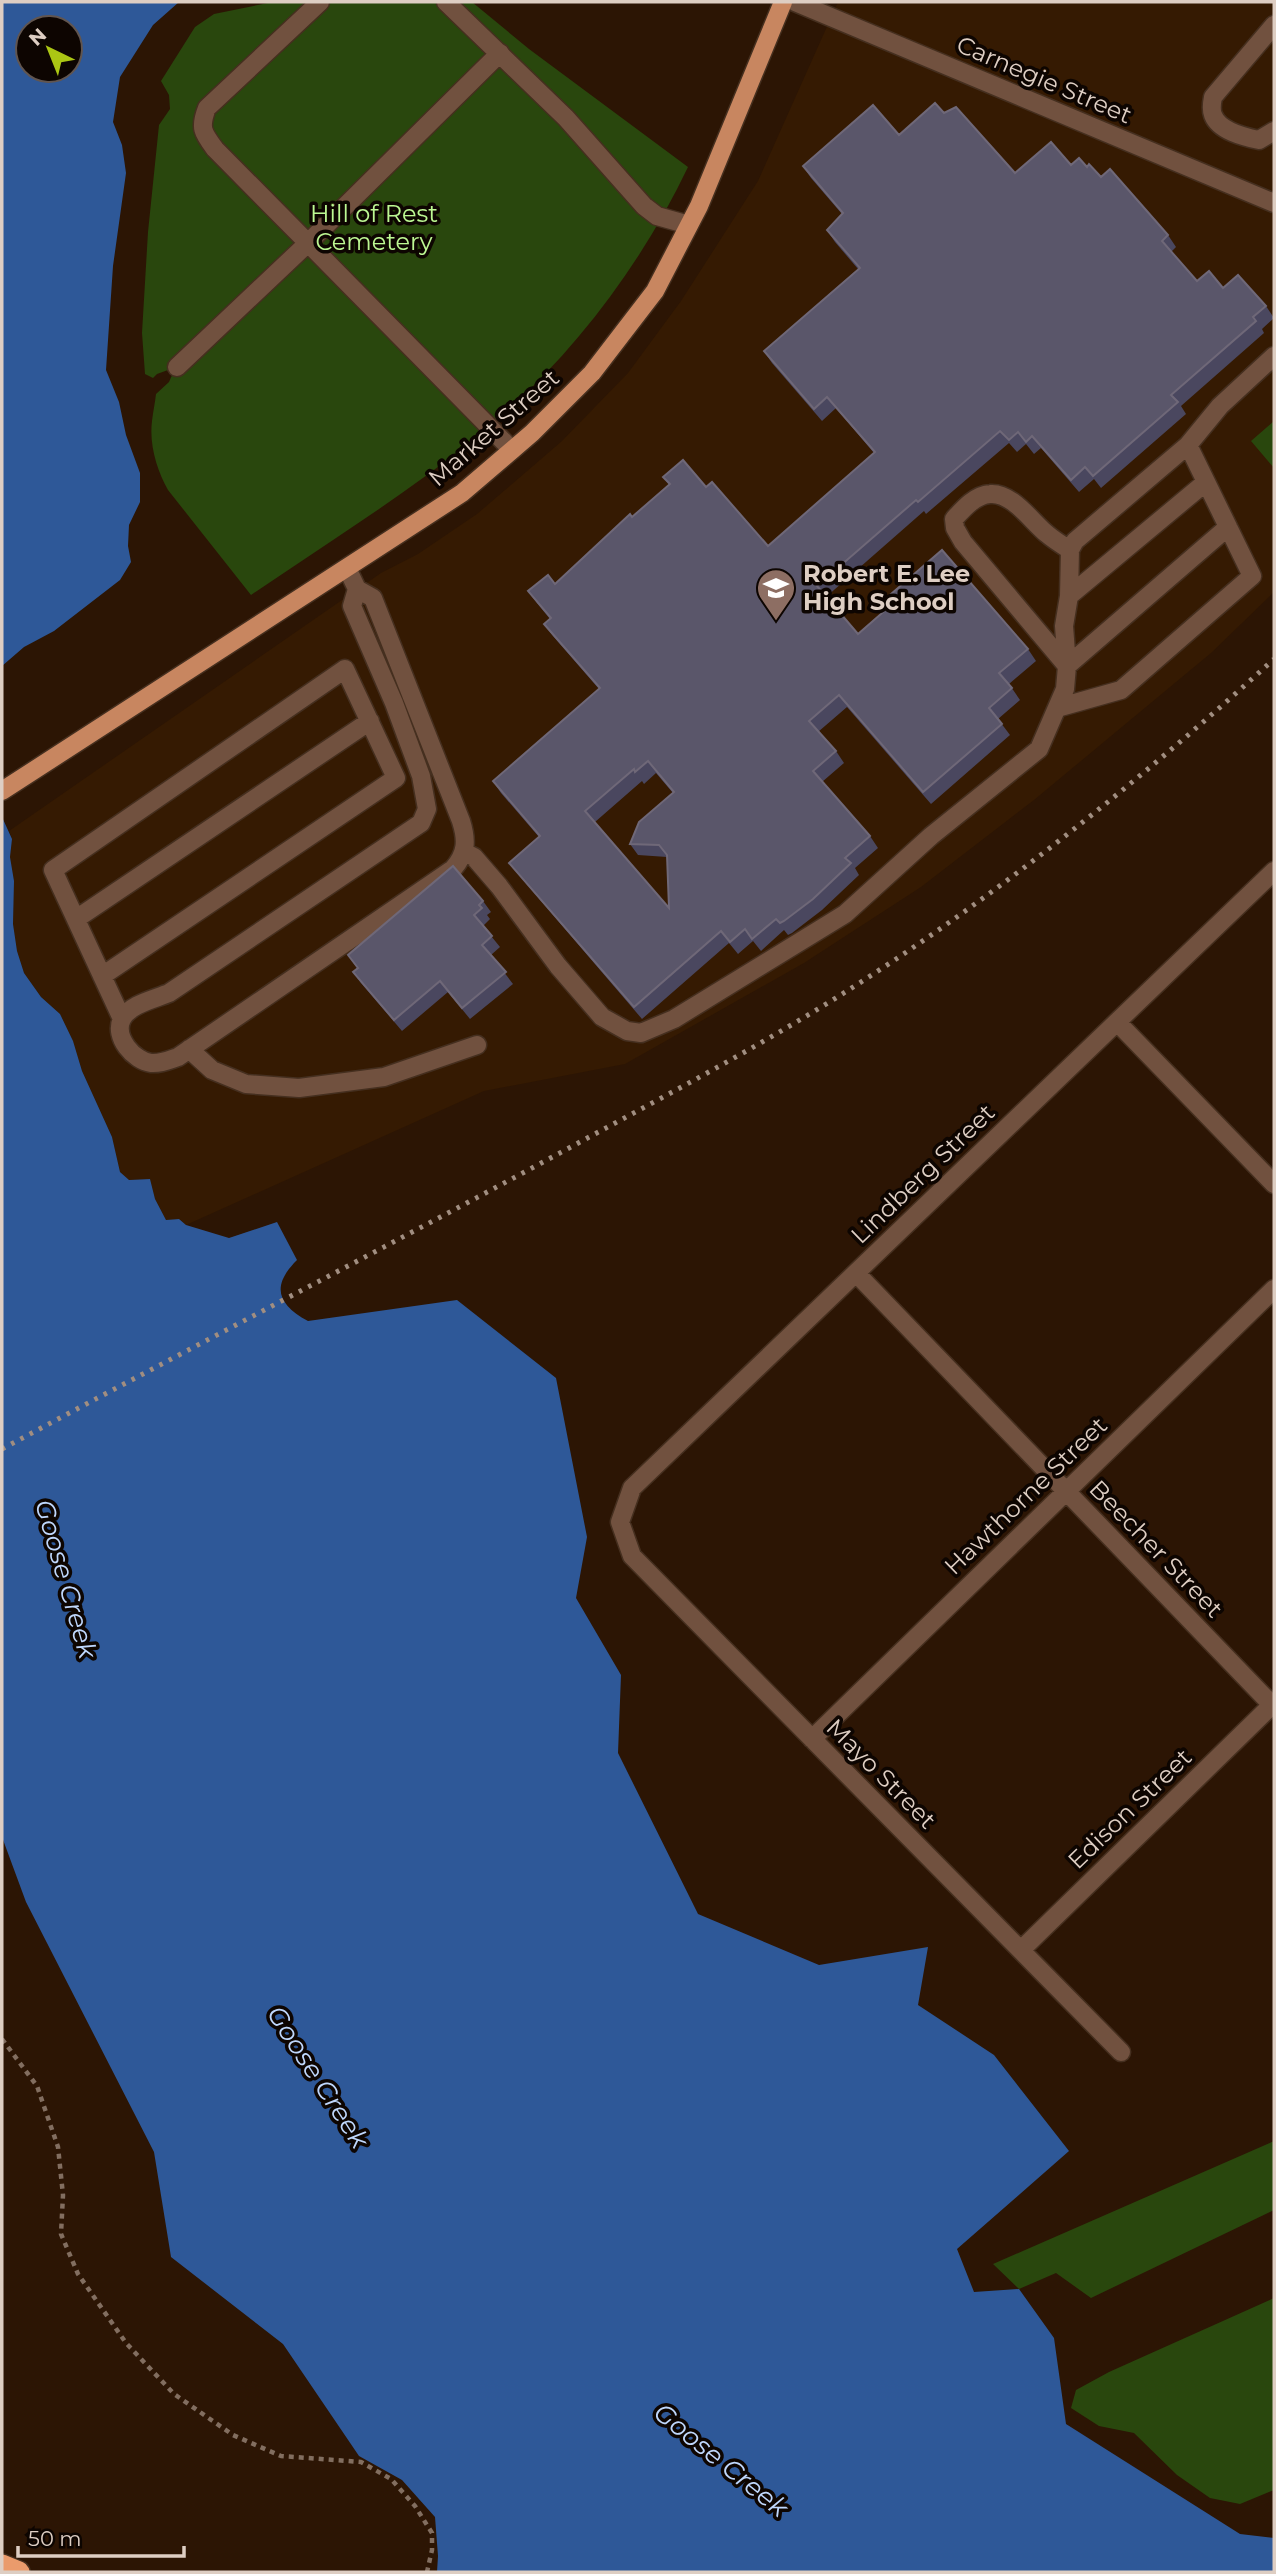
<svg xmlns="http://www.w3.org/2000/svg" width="1276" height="2574" font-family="Montserrat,sans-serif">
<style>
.built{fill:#351a02}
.green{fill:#29470d}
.water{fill:#2e5898;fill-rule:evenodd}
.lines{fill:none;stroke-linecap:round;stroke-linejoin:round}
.minor-casing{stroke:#452f1f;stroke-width:21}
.major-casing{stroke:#452f1f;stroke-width:21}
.highway-casing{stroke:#452f1f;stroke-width:24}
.path{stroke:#826e60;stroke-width:4.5;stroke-dasharray:5 5;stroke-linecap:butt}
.minor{stroke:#71513f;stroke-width:18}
.major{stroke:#c88660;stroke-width:18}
.highway{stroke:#ea9b6c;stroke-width:21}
.rail{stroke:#a18e81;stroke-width:5;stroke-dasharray:3.5 7;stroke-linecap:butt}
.wall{fill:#4a475f;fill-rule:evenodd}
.building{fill:#5a566a;stroke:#6f6878;stroke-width:2;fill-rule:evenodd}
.labels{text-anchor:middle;stroke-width:7;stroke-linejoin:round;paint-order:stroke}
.street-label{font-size:24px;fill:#decec3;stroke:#0d0501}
.park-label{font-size:24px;fill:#bdf893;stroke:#0d0501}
.poi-label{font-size:24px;font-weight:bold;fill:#decec3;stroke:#0d0501;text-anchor:start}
.water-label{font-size:26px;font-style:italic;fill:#bfd7fc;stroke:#0d0501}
</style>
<rect width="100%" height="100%" fill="#2c1504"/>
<!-- built -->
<path class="built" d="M838 2H1274V592L1211 653 1034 800 921 887 804 963 625 1064 484 1091 186 1225 179 1219 166 1220 155 1199 150 1179 129 1180 120 1172 112 1137 82 1071 73 1042 60 1014 41 997 24 973 17 951 13 924 14 881 10 857 12 839 9 831 381 573 418 554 477 514 562 441 628 373 681 301 758 181Z"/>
<!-- green -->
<path class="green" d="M273 2H472L529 49 688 167C638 272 563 368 473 440 403 496 326 544 251 595L168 490C157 470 149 445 152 421 153 412 155 403 156 394L169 382 172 375 168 370 157 374 153 378 145 374 142 333 148 232 159 125 170 109 169 95 161 81 195 27 214 14Z
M1274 421V468L1251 441Z
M1274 2141V2210L1091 2298 1056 2273 1019 2289 993 2264Z
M1274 2298V2490L1240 2504 1210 2498 1177 2475 1134 2433 1099 2426 1071 2408 1076 2390 1109 2372Z"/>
<!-- water -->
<path class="water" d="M2 2H179L153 25 120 77 113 122 122 145 126 173 113 266 106 370 119 402 126 435 140 473V502L129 525 128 546 131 562 120 580 54 631 24 647 2 666ZM28 28H70V70H28Z
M2 817 12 839 10 857 14 881 13 924 17 951 24 973 41 997 60 1014 73 1041 82 1071 112 1137 120 1172 129 1180 150 1179 155 1199 166 1220 179 1219 186 1225 229 1238 277 1222 297 1260C271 1286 277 1304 308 1321L457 1300 556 1378 587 1537 576 1598 621 1675 618 1753 698 1914 819 1965 928 1947 918 2005 994 2055 1069 2151 957 2249 974 2292 1019 2289 1054 2338 1066 2424 1240 2534 1274 2538V2572H437L438 2556 435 2517 402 2480 359 2456 283 2344 171 2257 154 2152 26 1902 2 1837Z"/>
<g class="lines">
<defs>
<path id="minor" d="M320 2 207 108C199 128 203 133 215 149L308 243 500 53
M446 2 566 118 644 206 657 216 689 225
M795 2 1274 203
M1274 25 1213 97C1212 102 1211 110 1213 115 1219 131 1244 137 1259 140L1274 131
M177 367 308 243 512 450
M1070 550C1062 545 1054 540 1047 534 1032 522 1012 492 990 494 975 495 963 509 954 519L955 528 963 542 1067 666 1228 527
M347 568 357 589 373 598 461 821C467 840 467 853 453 869L178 1057C169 1060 161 1064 151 1063 134 1061 113 1037 122 1019 130 1004 155 999 169 993L421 823 427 809 421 776 394 703 352 606 357 589
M1069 596 1206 482
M1057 708 1121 690 1252 576 1188 445
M464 852 474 857 499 886 558 966 602 1017 627 1031 641 1033 674 1019 845 914 931 836 1039 749 1065 689 1067 666 1064 626 1069 596 1070 550 1075 541 1188 445 1220 406 1274 356
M76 919 370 721
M102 976 396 778 345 669 53 870 122 1019
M1117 1022 1274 1184
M189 1049 212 1070 246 1084 299 1088 384 1077 477 1045
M856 1273 1274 1707
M812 1739 1274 1289
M1021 1950 1274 1703
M1121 2052 632 1556 620 1522 632 1488 1274 871"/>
<path id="major" d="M2 791 462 493 532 433 592 373 655 291 699 206 783 2"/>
<path id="highway" d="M2 2565 19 2572"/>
</defs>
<!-- minor casing -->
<use href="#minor" class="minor-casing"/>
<!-- major casing -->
<use href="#major" class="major-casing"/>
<!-- highway casing -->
<use href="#highway" class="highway-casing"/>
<!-- path -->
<path class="path" d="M2 2039 37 2086 58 2147 63 2195 61 2234 78 2274 126 2343 174 2394 233 2435 281 2456 361 2462 391 2479 415 2506 432 2533V2550L427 2572"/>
<!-- minor -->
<use href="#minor" class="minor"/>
<!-- major -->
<use href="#major" class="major"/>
<!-- highway -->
<use href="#highway" class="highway"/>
<!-- rail -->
<path class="rail" d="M2 1449C190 1348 381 1250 569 1148 659 1099 751 1051 839 996 992 900 1141 780 1274 659"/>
</g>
<!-- wall -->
<path class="wall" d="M944 113 1015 173 1071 165 1087 167 1168 235 1176 247 1171 252 1197 281 1223 288 1266 306 1274 318 1262 329 1264 333 1181 406 1186 414 1101 488 1094 479 1079 492 1041 448 1034 454 1026 444 1017 452 1009 443 926 514 924 511 826 597 858 634 896 601 891 594 1028 649 1036 661 1009 684 1020 700 998 719 1010 735 931 804 847 707 818 732 836 751 844 763 822 782 870 836 878 848 855 868 859 875 822 910 792 933 788 935 784 930 761 951 753 941 738 954 729 943 642 1019 518 874 509 863 539 837 501 793 493 781 599 689 553 636 544 624 550 619 537 603 528 591 555 584 669 485 663 477 706 487 768 546 874 453 836 408 822 421 772 363 764 351 858 269 835 242 827 230 842 214 811 178 803 166 899 135ZM656 773 673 793 630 844 638 855 667 857 669 908 595 822 642 781 644 784Z
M483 901 491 912 487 915 490 919 483 926 500 947 491 955 513 984 470 1019 448 992 402 1031 361 983 353 972 357 968 348 955Z"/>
<!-- building -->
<path class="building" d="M935 103 944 113 956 107 1015 173 1051 142 1071 165 1079 158 1087 167 1089 164 1101 177 1110 169 1168 235 1162 241 1197 281 1209 271 1223 288 1238 275 1266 306 1253 317 1256 321 1171 395 1178 402 1093 476 1085 467 1071 480 1032 436 1026 442 1018 432 1009 440 1000 431 918 502 916 500 817 586 858 634 897 600 891 594 942 550 1028 649 999 673 1012 688 989 708 1002 724 923 792 839 695 809 721 836 751 813 771 870 836 845 858 851 863 813 899 784 921 780 923 776 919 752 939 745 929 730 942 721 931 634 1007 509 863 540 836 493 781 600 688 544 624 551 618 528 591 548 575 555 584 630 514 632 517 670 484 663 477 683 460 706 487 712 482 768 546 875 452 827 397 814 409 764 351 860 268 827 230 843 213 803 166 873 105 899 135ZM648 761 674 792 639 822 630 844 659 845 667 855 669 908 585 811 634 769 635 772Z
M453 866 483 901 479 905 482 908 474 915 492 936 482 945 506 972 462 1008 440 981 394 1020 353 972 358 968 348 955Z"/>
<!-- icons -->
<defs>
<symbol id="school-pin" viewBox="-11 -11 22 30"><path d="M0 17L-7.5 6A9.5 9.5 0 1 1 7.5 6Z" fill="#8d6e63" stroke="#0d0501"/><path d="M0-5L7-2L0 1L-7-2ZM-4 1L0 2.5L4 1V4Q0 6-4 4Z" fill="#fff"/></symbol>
</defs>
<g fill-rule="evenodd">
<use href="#school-pin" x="754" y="566" width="44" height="60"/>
</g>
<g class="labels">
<!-- street labels -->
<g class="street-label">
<text transform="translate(1044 80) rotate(23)" y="8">Carnegie Street</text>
<text transform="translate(494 428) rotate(-41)" y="8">Market Street</text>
<text transform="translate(923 1174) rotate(-44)" y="8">Lindberg Street</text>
<text transform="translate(1026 1496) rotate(-44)" y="8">Hawthorne Street</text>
<text transform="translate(1156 1549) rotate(46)" y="8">Beecher Street</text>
<text transform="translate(881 1774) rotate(45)" y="8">Mayo Street</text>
<text transform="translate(1130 1809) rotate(-44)" y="8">Edison Street</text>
</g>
<!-- park labels -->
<g class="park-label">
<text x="374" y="222">Hill of Rest<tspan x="374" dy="28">Cemetery</tspan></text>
</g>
<!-- poi labels -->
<g class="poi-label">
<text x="803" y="582">Robert E. Lee<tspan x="803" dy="28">High School</tspan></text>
</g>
<!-- water labels -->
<g class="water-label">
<text transform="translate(66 1579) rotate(74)" y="9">Goose Creek</text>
<text transform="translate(318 2077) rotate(57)" y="9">Goose Creek</text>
<text transform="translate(721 2460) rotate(39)" y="9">Goose Creek</text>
</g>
</g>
<!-- border -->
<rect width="1276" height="2574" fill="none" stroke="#decec3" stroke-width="7"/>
<!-- north arrow -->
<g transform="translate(49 49) rotate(317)"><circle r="33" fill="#0d0501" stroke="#61554f" stroke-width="2"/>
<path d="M0-5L12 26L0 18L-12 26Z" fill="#abc614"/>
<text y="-10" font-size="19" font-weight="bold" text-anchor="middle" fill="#decec3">N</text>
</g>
<!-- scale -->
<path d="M18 2546v10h166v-10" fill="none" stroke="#decec3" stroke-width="3.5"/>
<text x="28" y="2546" font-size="21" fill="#decec3" stroke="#0d0501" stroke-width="5" paint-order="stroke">50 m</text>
</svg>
